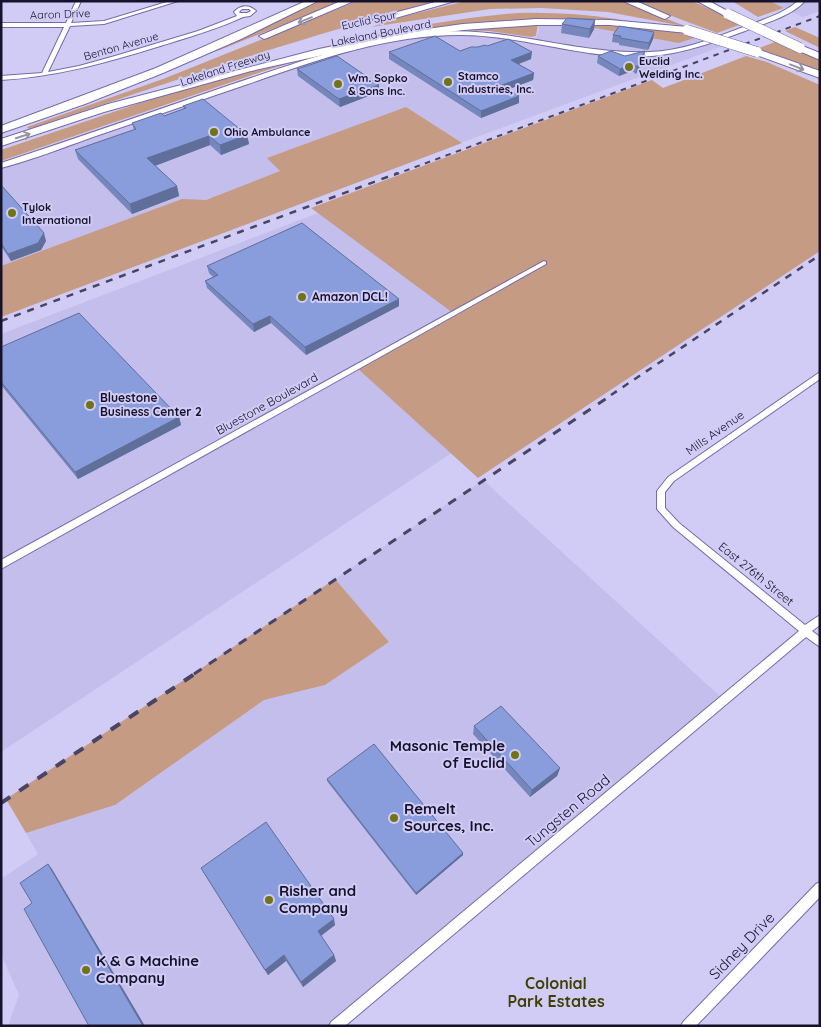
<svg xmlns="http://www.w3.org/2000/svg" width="821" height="1027" font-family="Quicksand,sans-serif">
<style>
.built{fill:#c3beeb}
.green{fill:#c69b84}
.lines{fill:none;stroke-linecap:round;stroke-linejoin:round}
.minor-casing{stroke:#756ba9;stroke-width:2}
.tertiary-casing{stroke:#756ba9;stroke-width:2}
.motorway-casing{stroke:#756ba9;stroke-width:2}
.minor{fill:#fff;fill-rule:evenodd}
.tertiary{fill:#fff;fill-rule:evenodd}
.motorway{fill:#fff;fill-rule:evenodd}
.rail-far3{stroke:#494462;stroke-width:2;stroke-dasharray:5.5 5.5;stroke-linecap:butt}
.rail-far2{stroke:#494462;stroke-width:2.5;stroke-dasharray:7 7;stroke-linecap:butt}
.rail-far1{stroke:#494462;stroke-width:3;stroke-dasharray:9 9;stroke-linecap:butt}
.rail{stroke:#494462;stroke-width:4;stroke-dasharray:11 11;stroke-linecap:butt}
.motorway-bridge-casing{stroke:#756ba9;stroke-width:11;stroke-linecap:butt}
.motorway-bridge{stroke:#fff;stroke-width:10}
.wall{fill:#7687bd}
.shaded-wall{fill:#606e9a}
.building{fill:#899ddc;stroke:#606e9a}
.oneway{stroke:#9794a0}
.poi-dot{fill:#727217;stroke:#d1ccf6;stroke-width:2}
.labels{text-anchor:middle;stroke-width:4;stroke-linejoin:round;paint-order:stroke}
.far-street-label{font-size:11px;fill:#17122b;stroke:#d1ccf6}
.far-poi-label{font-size:11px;font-weight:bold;fill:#17122b;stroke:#d1ccf6;text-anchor:start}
.poi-label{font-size:12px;font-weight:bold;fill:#17122b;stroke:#d1ccf6;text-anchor:start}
.street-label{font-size:12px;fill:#17122b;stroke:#d1ccf6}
.near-poi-label{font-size:15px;font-weight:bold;fill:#17122b;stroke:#d1ccf6;text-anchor:start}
.near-street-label{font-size:15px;fill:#17122b;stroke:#d1ccf6}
.near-neighbourhood-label{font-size:16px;font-weight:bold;fill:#404000;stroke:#d1ccf6}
</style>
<rect width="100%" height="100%" fill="#d1ccf6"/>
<!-- built -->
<path class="built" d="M770 1H820V11L803 17Z
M538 23 703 35 731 43 1 313V166L338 52 391 40 465 32 535 41 539 31Z
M599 106 800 222 1 752V334Z
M483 480 724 700 335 1026H8L19 995 1 954V879L38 854 26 833 115 805 264 700 325 685 389 642 335 579Z"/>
<!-- green -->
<path class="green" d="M321 1H342L217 51 215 50Z
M358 1H442C301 36 166 84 29 129L27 127 163 79Z
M466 1H620L688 27 608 12 541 8 490 9 371 27 405 16Z
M632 1H692L742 24 717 33Z
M732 1H770L784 8 758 17Z
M517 13C579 11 638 20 697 37L679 43 567 23H538L536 36 531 37 489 31 451 30 325 53 270 69 1 161V150C170 94 339 28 517 13Z
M795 27 820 38V48L785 31Z
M777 41 820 61V71L757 49Z
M746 56 767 62 820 85V251L478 478 356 367 453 313 311 208 652 80 663 88Z
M406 107 462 143 1 317V266L182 199 206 200 280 171 267 158Z
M335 579 389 642 325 685 264 700 115 805 26 833 6 799Z"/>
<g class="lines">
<defs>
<path id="minor" d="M76 1H81L71 23 104 21 170 1H178L104 24 70 26 48 72 79 66 115 56 198 31 237 16 234 12C240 5 249 4 256 11L250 16 243 17C215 30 186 38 157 47 105 63 55 77 1 80V76L42 73 64 27H1V23H66ZM242 9H249L251 11 247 13H240L239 12Z
M544 261 546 262V264L1 569V560Z
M820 372V379L674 481 665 492V508L679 523 805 625 820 615V625L812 631 820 637V647L806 637 345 1026H329L331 1022 799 631 673 527 657 509V491L668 477Z
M820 882V897L696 1026H681L683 1022 816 884Z"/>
<path id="tertiary" d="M798 1H805C790 17 765 23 745 31 715 42 684 53 652 56 588 61 525 35 460 35 387 35 316 60 248 84 196 102 145 119 93 137 62 148 32 160 1 168V163C77 138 154 111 230 85 296 63 364 38 435 32 507 26 577 55 650 52 680 51 710 40 738 29 758 21 782 15 798 1Z"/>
<path id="motorway" d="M306 1H318L241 39 163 73 85 104 1 133V126L156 68Z
M341 1H354L267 38 264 39 259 36Z
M439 1H455L378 23 373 20 375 18Z
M623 1H636L670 16 665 19 662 18Z
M697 1H709L733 14 731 16H725Z
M536 19 610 20 687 27 692 30 687 33 610 25H536L463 30 391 40 251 71 104 112 1 146V139L108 104 319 49 391 34 463 24Z
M800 45 820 53V60L797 50V46Z
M757 49 820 71V78L754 54V50Z"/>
</defs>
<!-- minor casing -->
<use href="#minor" class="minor-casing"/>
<!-- tertiary casing -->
<use href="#tertiary" class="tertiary-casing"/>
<!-- motorway casing -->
<use href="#motorway" class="motorway-casing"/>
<!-- minor -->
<use href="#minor" class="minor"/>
<!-- tertiary -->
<use href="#tertiary" class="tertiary"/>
<!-- motorway -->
<use href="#motorway" class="motorway"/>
<!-- rail-far3 -->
<path class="rail-far3" d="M394 175 820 16"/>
<!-- rail-far2 -->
<path class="rail-far2" d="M1 321 398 173
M611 395 820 255"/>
<!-- rail-far1 -->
<path class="rail-far1" d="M194 674 613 394"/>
<!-- rail -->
<path class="rail" d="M1 803 196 673"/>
<defs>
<path id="motorway-bridge" d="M728 14 800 48
M687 30 757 52"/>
</defs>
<!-- motorway-bridge casing -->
<use href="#motorway-bridge" class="motorway-bridge-casing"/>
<!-- motorway-bridge -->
<use href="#motorway-bridge" class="motorway-bridge"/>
</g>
<!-- wall -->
<path class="wall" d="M595 20 594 29 589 38 561 33 562 24Z
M654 32 653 39 648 50 619 45V43L612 42 613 35Z
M487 46 531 59 518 64 534 73 533 80 509 89 519 103 481 118 389 59V52L460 51Z
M598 56H625L644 58 636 74 632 71 619 76 597 63Z
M297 69 379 85V92L340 107 298 76Z
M183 106 247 135 249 144 221 155 210 145 155 166 177 186 179 196 132 214 78 159 75 150 134 130 132 123 164 116 184 109Z
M1 185 46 241 41 250 11 261 1 246Z
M207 266 399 306 306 355 271 323 254 332 207 288 205 281 213 277 209 273Z
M1 347 179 417 181 425 78 479 1 385Z
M474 726 560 768 557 776 530 797 473 734Z
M327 779 463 853V855L416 895 327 781Z
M201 868 335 925 321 936 334 955 336 961 303 987 286 961 268 975Z"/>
<!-- shaded-wall -->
<path class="shaded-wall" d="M595 20 594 29 589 38 590 29Z
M654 32 653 39 648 50 649 43Z
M645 51 644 58 636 74 637 67Z
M532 52 531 59 511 67V60Z
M633 64 632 71 619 76 620 69Z
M534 73 533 80 501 92 502 85Z
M379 85V92L340 107 339 99Z
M519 96V103L481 118V111Z
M247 135 249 144 221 155 220 145Z
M209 136 210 145 149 168 147 158Z
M177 186 179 196 132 214 130 204Z
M44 233 46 241 41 250 11 261 8 254Z
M399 299V306L306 355 305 347Z
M270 316 271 323 254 332 253 324Z
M179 417 181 425 78 479 75 472Z
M560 768 557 776 530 797 532 790Z
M463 853V855L416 895V893Z
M48 864 52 869 145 1026H143Z
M334 919 335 925 319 937 318 931Z
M284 955 286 961 268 975 265 970Z
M334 955 336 961 303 987 301 982Z"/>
<!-- building -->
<path class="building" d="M567 18 595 20 590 29 562 24Z
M619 26 654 32 649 43 620 38 621 36 613 35Z
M435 36 460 51 471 47H478L485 45 487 46 508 39 532 52 511 60 534 73 502 85 519 96 481 111 389 52Z
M611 51 625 56 645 51 637 67 633 64 620 69 598 56Z
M337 56 379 85 339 99 297 69Z
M203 99 247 135 220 145 209 136 147 158 177 186 130 204 75 150 136 129 132 123 161 113 164 116 186 108 183 106Z
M1 185 44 233 38 243 8 254 1 243Z
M302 223 399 299 305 347 270 316 253 324 205 281 218 275 207 266Z
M79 313 179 417 75 472 1 382V347Z
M501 706 560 768 532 790 474 726Z
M374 744 463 853 416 893 327 779Z
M266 822 334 919 318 931 334 955 301 982 284 955 265 970 201 868Z
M48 864 143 1026H89L24 909 32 903 20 883Z"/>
<!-- one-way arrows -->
<defs><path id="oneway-shaft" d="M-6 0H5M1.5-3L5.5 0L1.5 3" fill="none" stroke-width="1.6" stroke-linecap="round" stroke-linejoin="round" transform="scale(1.25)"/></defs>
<g class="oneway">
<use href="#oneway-shaft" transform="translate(305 20) rotate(158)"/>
<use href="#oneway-shaft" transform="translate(797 67) rotate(21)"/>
<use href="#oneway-shaft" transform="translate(23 136) rotate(-18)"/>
</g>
<!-- markers -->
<g class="poi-dot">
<circle cx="629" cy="67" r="5"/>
<circle cx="448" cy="82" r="5"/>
<circle cx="338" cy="84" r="5"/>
<circle cx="214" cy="132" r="5"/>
<circle cx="12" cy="213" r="5"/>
<circle cx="302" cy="297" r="5"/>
<circle cx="90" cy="405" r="5"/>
<circle cx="515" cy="755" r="5"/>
<circle cx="394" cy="818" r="5"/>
<circle cx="269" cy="900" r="5"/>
<circle cx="86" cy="970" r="5"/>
</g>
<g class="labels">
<!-- far-street labels -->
<g class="far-street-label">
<text transform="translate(60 14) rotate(-2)" y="4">Aaron Drive</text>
<text transform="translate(369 20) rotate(-12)" y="4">Euclid Spur</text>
<text transform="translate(381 33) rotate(-11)" y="4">Lakeland Boulevard</text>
<text transform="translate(121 46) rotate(-16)" y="4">Benton Avenue</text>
<text transform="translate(225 68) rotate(-18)" y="4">Lakeland Freeway</text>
</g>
<!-- far-poi labels -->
<g class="far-poi-label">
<text x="639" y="65">Euclid<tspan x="639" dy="13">Welding Inc.</tspan></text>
<text x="458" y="80">Stamco<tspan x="458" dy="13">Industries, Inc.</tspan></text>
<text x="348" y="82">Wm. Sopko<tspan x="348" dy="13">&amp; Sons Inc.</tspan></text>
<text x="224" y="136">Ohio Ambulance</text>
<text x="22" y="211">Tylok<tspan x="22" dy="13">International</tspan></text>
</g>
<!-- poi labels -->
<g class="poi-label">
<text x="312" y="301">Amazon DCL!</text>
<text x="100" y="402">Bluestone<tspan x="100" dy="14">Business Center 2</tspan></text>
</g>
<!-- street labels -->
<g class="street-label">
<text transform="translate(267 404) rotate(-29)" y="4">Bluestone Boulevard</text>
<text transform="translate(715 433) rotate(-35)" y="4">Mills Avenue</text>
<text transform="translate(756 574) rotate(39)" y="4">East 276th Street</text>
</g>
<!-- near-poi labels -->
<g class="near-poi-label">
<text x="505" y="751" text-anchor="end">Masonic Temple<tspan x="505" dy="17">of Euclid</tspan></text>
<text x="404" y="814">Remelt<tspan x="404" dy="17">Sources, Inc.</tspan></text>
<text x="279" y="896">Risher and<tspan x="279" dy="17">Company</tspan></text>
<text x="96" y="966">K &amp; G Machine<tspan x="96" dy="17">Company</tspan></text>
</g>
<!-- near-street labels -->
<g class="near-street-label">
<text transform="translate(568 811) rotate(-40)" y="5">Tungsten Road</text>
<text transform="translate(742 946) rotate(-46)" y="5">Sidney Drive</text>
</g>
<!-- near-neighbourhood labels -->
<g class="near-neighbourhood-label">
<text x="556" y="989">Colonial<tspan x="556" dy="18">Park Estates</tspan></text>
</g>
</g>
<!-- border -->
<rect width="821" height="1027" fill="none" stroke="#17122b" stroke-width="5"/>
</svg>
